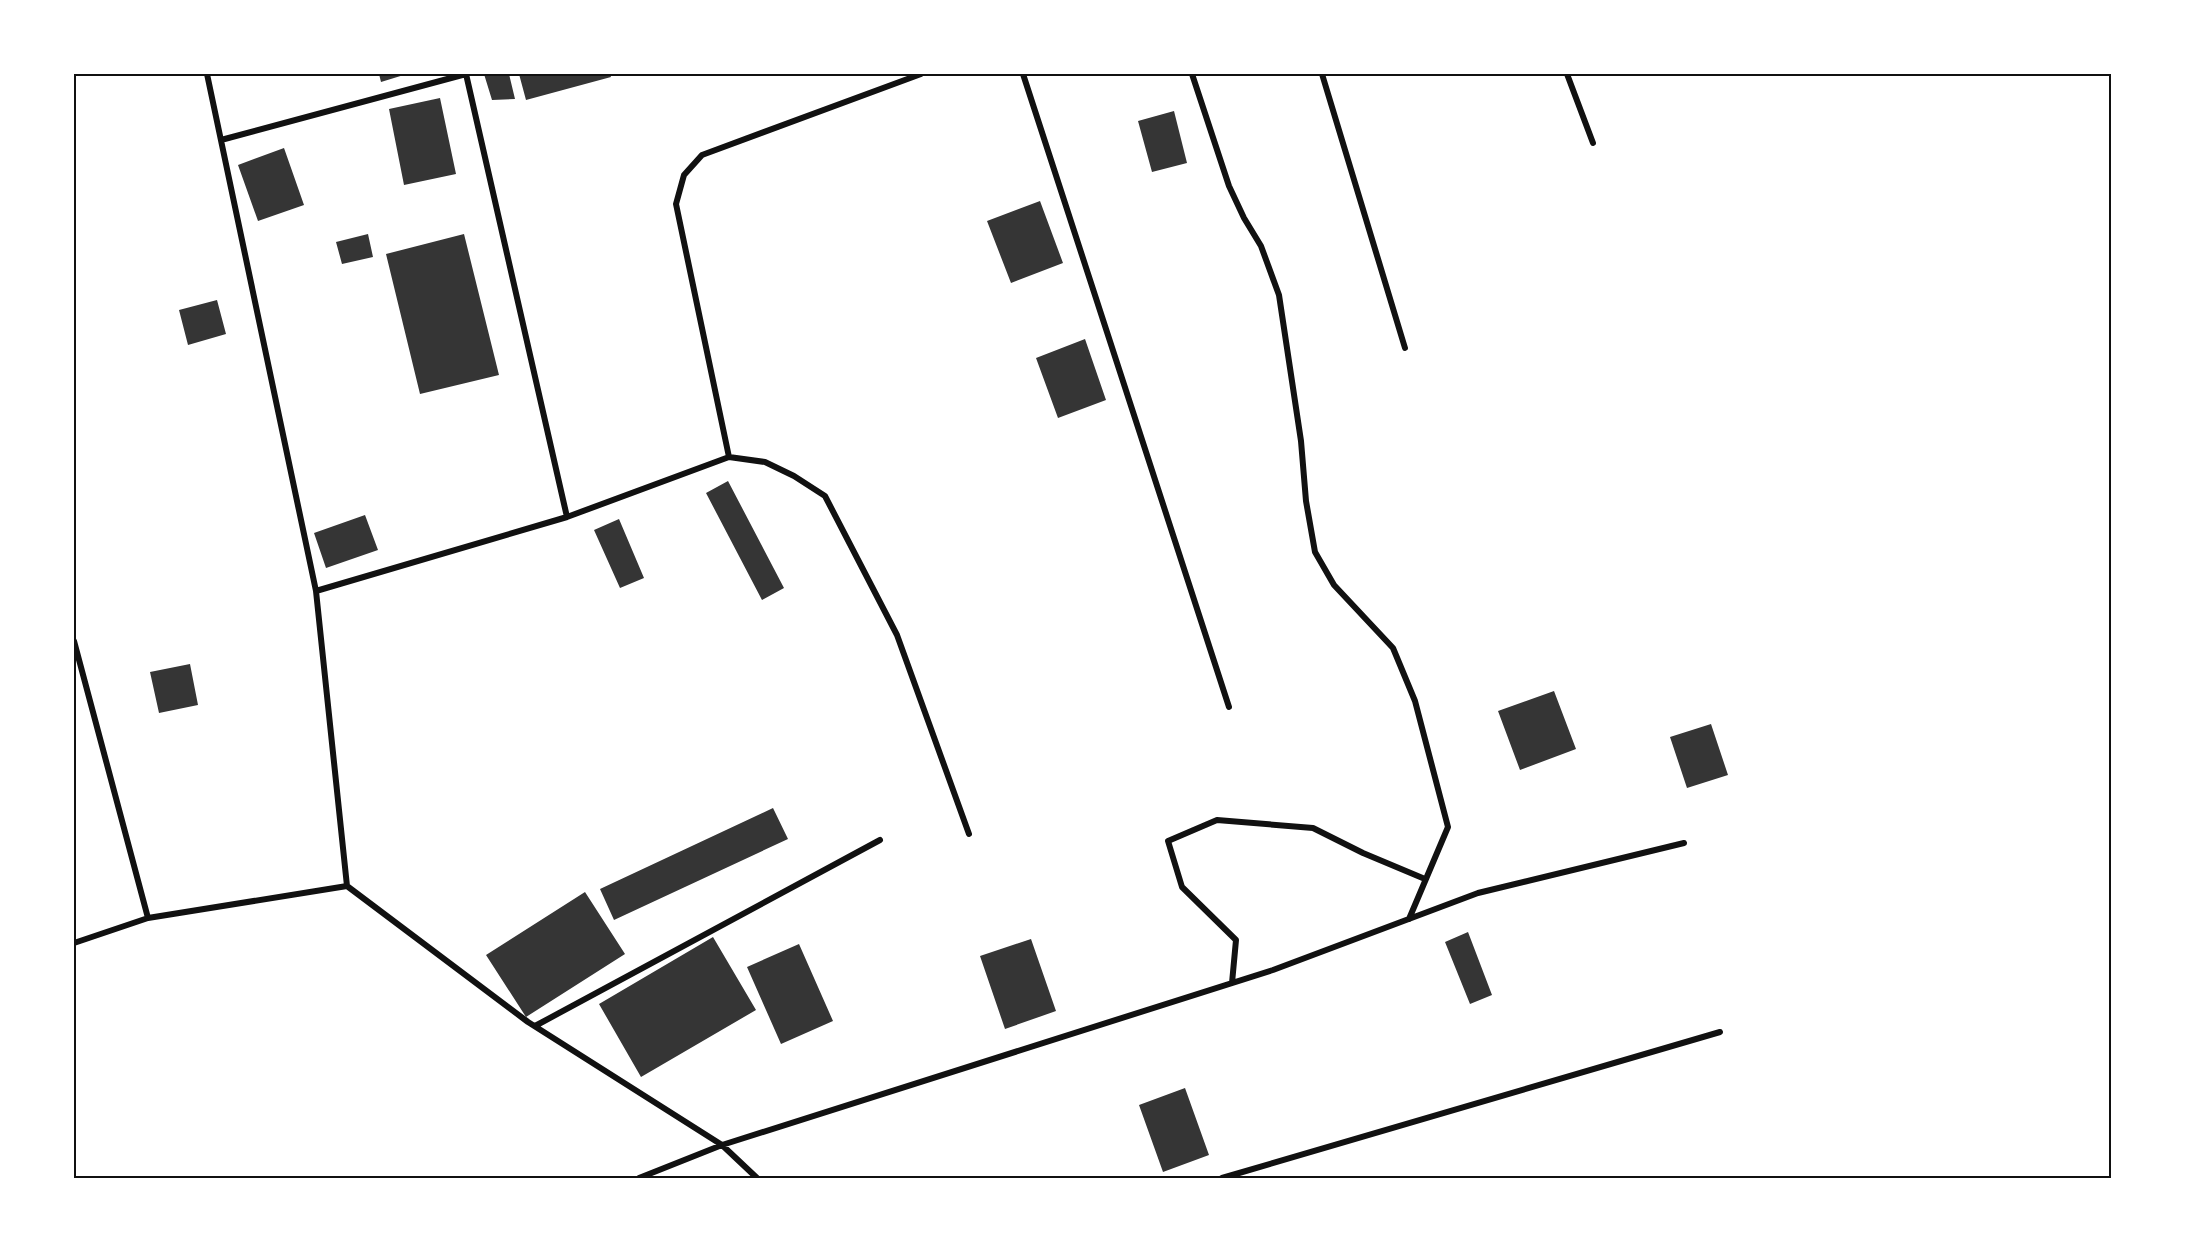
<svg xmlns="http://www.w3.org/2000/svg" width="2185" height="1252" font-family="Roboto,sans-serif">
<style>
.building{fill:#353535}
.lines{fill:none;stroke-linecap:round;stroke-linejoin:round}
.minor{stroke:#111;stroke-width:6}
.neatline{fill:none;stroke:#111;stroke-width:2}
</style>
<rect width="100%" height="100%" fill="#fff"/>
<!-- building -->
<path class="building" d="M379 74H407L381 82Z
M484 74H509L515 99 492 100Z
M519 74H610L611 77 526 100Z
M440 98 456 174 404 185 389 109Z
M1174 111 1187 163 1152 172 1138 121Z
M284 148 304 205 258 221 238 165Z
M1040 201 1063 263 1011 283 987 221Z
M368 234 373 257 342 264 336 242Z
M464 234 499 375 420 394 386 254Z
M217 300 226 334 188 345 179 310Z
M1085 339 1106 400 1058 418 1036 358Z
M728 481 784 588 762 600 706 493Z
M365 515 378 550 326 568 314 533Z
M619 519 644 578 620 588 594 530Z
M190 664 198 705 159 713 150 672Z
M1554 691 1576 749 1520 770 1498 711Z
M1711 724 1728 775 1687 788 1670 737Z
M773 808 788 839 614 920 600 889Z
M585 892 625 954 526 1017 486 955Z
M1468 932 1492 995 1470 1004 1445 942Z
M713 937 756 1010 641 1077 599 1004Z
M1031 939 1056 1011 1005 1029 980 956Z
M799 944 833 1021 781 1044 747 967Z
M1185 1088 1209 1155 1163 1172 1139 1105Z"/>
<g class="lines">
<!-- minor -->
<path class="minor" d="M207 74 316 591 347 886
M1023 74 1229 707
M1192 74 1229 186 1244 218 1261 246 1279 295 1301 441 1306 501 1315 552 1334 585 1393 648 1415 701 1448 827 1409 919
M1322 74 1405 348
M1567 74 1593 143
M221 140 466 74
M729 457 676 204 684 175 702 155 921 74
M567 517 729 457 765 462 794 476 825 496 897 635 969 834
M316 591 567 517 466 74
M74 641 148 918
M74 943 148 918 347 886 528 1022 722 1145 757 1178
M1232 983 1236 940 1182 887 1168 841 1217 820 1313 828 1363 853 1425 879
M535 1026 880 840
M639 1178 722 1145 1273 970 1478 893 1684 843
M1222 1178 1720 1032"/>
</g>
<!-- border -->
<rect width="2185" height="1252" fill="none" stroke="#ffffff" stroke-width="150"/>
<rect x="75" y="75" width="2035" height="1102" class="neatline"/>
</svg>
